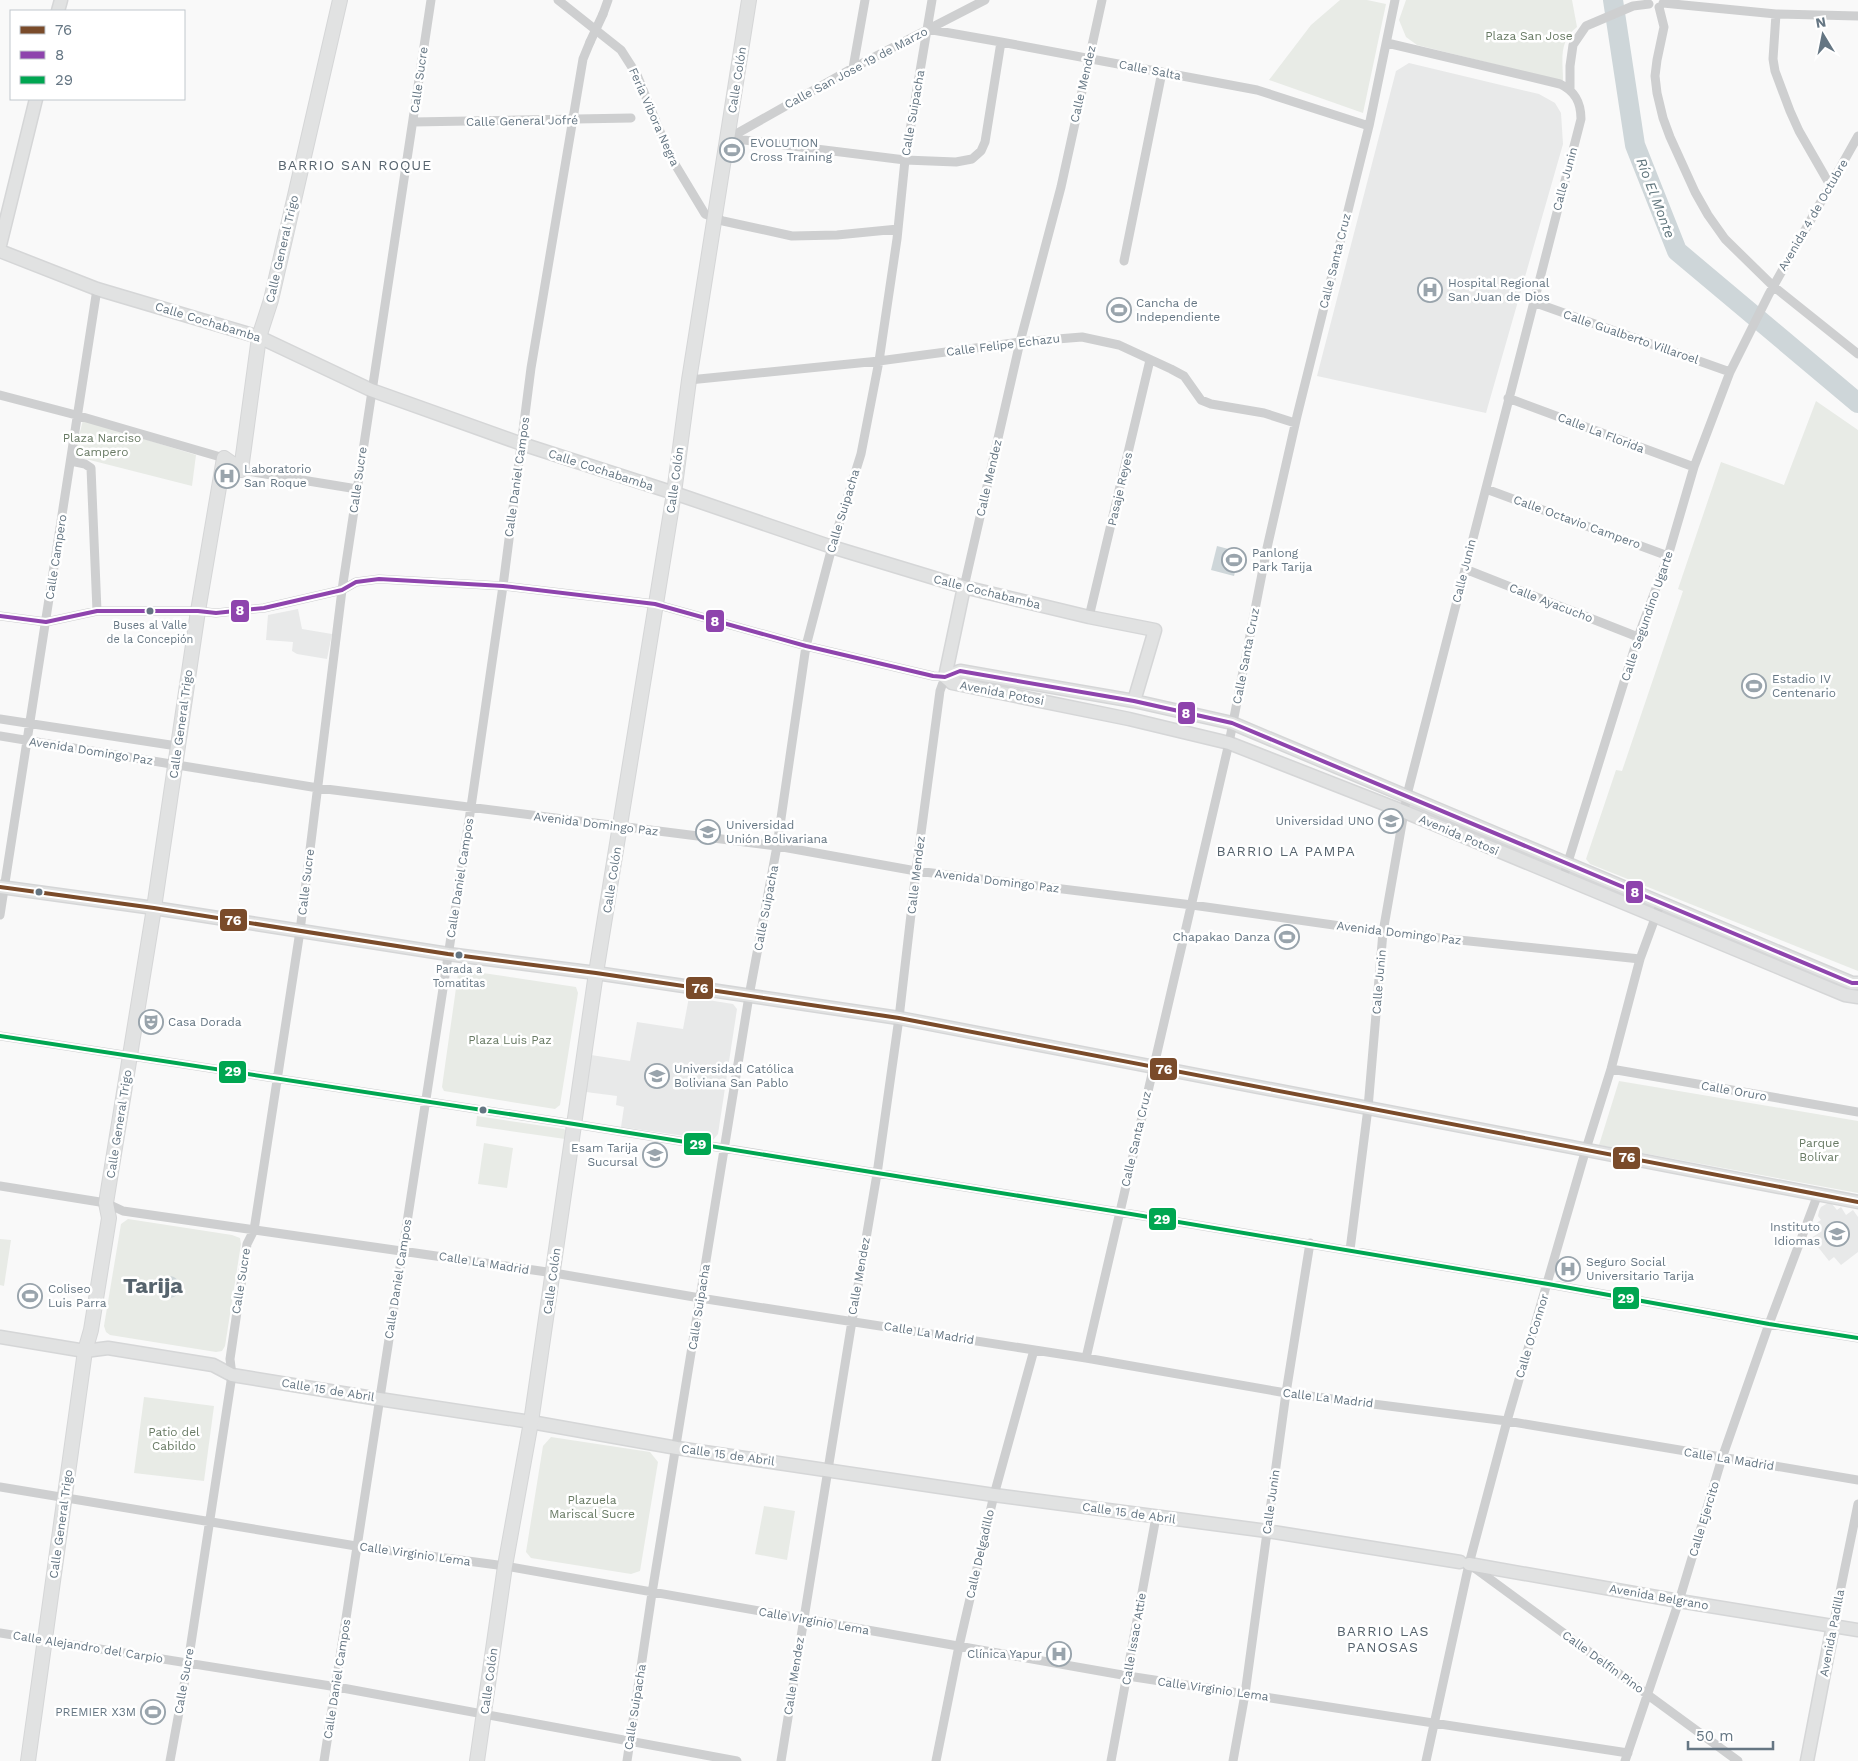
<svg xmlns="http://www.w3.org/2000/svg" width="1858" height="1761" font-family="'Work Sans',sans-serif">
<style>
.built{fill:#e8e9e9}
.green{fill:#e8ebe6}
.water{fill:#ced6d9}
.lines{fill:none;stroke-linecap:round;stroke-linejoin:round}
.river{stroke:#ced6d9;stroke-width:20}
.secondary-casing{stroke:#d5d6d7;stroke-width:15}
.primary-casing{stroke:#d5d6d7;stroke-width:16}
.street{stroke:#cecfd0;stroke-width:9}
.secondary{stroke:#e1e2e2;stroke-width:12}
.primary{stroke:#e1e2e2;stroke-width:14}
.street-bridge{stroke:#cecfd0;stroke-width:9}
.bus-1-casing{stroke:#fff;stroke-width:8}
.bus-2-casing{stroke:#fff;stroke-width:8}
.bus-3-casing{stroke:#fff;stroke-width:8}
.bus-1{stroke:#7a4b2a;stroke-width:4}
.bus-2{stroke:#8e44ad;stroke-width:4}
.bus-3{stroke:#00a651;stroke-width:4}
.bus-dot{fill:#657683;stroke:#fff;stroke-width:2}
.labels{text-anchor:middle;stroke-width:5;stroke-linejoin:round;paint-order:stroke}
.bus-label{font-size:11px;fill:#657683;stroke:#fff}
.park-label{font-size:12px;fill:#687a64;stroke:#fff}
.street-label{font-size:12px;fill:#657683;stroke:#fff}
.poi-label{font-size:12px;fill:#657683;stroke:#fff;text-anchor:start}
.neighbourhood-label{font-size:14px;letter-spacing:1px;fill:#57646e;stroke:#fff}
.water-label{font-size:14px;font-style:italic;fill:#60757c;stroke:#fff}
.town-label{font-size:22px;font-weight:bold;fill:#57646e;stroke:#fff}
.line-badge{stroke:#fff;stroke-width:2}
.badge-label{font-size:14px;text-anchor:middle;font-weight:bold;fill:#fff}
</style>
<rect width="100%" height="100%" fill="#f9f9f9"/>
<!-- built -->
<path class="built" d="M1409 63 1539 94 1555 103 1561 113 1563 144 1486 413 1317 376 1396 71Z
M298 609 302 629 332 634 327 659 297 654 292 651 293 642 266 640 268 615Z
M689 997 733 1004 737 1009 718 1134 713 1140 621 1127 624 1107 616 1105 617 1096 586 1092 591 1055 630 1061 637 1022 683 1029Z
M1828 1203 1832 1204 1837 1210 1841 1207 1846 1215 1853 1210 1858 1217V1252L1841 1265 1834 1257 1829 1261 1811 1238 1822 1231 1816 1223 1821 1220 1818 1216 1819 1211 1821 1207Z"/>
<!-- green -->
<path class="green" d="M1340 0H1367L1386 4 1363 113 1269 80 1311 25Z
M1406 0H1572L1577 27C1558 42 1563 60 1563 81L1417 45 1406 37 1399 20Z
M1816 401 1858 430V971L1590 864 1586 859 1616 770 1622 771 1683 591 1678 589 1721 462 1784 485Z
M83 420 196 455 192 486 74 456Z
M463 970 576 987 578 993 560 1105 555 1109 444 1091 442 1087 458 974Z
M1619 1081 1858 1121V1193L1599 1145Z
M477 1116 564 1129 567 1132 565 1139 476 1126Z
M484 1143 513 1148 507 1188 478 1184Z
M128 1219 232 1235 240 1238 241 1244 225 1346 222 1351 216 1352 110 1335 106 1332 104 1326 121 1224Z
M0 1239 11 1240 4 1286 0 1285Z
M144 1397 214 1406 204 1481 134 1473Z
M551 1437 650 1452 658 1462 640 1571 631 1574 531 1558 526 1552 543 1446Z
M764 1506 795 1511 787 1560 755 1554Z"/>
<!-- water -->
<path class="water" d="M1217 546 1240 552 1234 576 1211 570Z
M158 1287a11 11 0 1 1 22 0a11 11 0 1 1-22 0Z"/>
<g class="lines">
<!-- river -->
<path class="river" d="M1613 0 1635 145 1677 251 1858 403"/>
<defs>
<path id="secondary" d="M58 11 61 0
M0 245 36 99
M0 251 97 289 259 337 371 390 522 444 674 493 832 547 964 587 1089 617 1155 630 1134 701
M945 677 960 671 1134 701 1232 723 1852 983H1858
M945 677 952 683 1129 719 1229 743 1405 812 1845 995 1858 997
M945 677 964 587
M0 887 154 908 448 954 596 973 899 1018 1858 1202
M0 1337 85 1351 108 1348 213 1365 232 1375 379 1399 531 1422 677 1448 994 1495 1267 1531 1460 1562
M1469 1564 1679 1601 1858 1630
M1807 1761 1833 1626"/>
<path id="primary" d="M28 1761 85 1351 91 1330 109 1218 106 1203 154 908 198 611 224 458 241 470 259 337 271 300 340 0
M477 1761 505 1566 531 1422 596 973 674 493 689 380 749 0"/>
</defs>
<!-- secondary casing -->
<use href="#secondary" class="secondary-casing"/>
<!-- primary casing -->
<use href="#primary" class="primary-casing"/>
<!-- street -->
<path class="street" d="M558 0 621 50 637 75 670 156 705 214 723 221 792 236 837 235 898 229
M1663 3 1776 14 1858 16
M1659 7 1664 27 1657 60 1655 76 1657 93 1663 118 1670 137 1695 192 1708 215 1725 239 1773 286 1858 354
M603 14 608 0
M1776 14 1773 59 1775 71 1790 111 1799 131 1830 185
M927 29 1001 42 1257 90 1369 126
M853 68 865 0
M1570 89V66L1573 45 1586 26 1633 6 1649 4
M413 122 631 118
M728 138 905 160 956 162 972 159 981 151 985 142 1001 42
M729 138 853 68 985 0
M1124 261 1162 72
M1533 302 1730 372
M689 380 879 361 1020 342 1082 337 1119 345 1171 369 1184 376 1201 400 1211 404 1264 413 1295 423
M0 395 76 415 224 458
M1508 398 1694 467
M71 461 85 464 91 468 97 611
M241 470 357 489
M1486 489 1668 556
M1465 569 1638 637
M964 587 1020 342 1061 187 1102 0
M0 616 46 622 97 611H198L216 613 264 608 342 590 356 582 379 579 503 586 655 604 806 646 933 676 945 677 940 691 916 871 899 1018 877 1174 852 1321 781 1761
M1089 617 1150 360
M0 719 177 746
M0 736 318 788 777 846 916 871 1192 905 1383 932 1640 959
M1563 878 1638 637 1668 556 1694 467 1730 372 1769 294 1858 136
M0 915 97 289
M0 1036 574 1124 1119 1212 1548 1284 1769 1324 1858 1338
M1611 1069 1858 1112
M0 1186 106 1203 123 1211 554 1273 700 1298 1086 1358 1286 1393 1507 1421 1858 1480
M1350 1250 1368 1108 1383 932 1407 795 1581 119C1581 102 1575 91 1560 84L1387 43
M1086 1358 1229 743 1267 548 1297 416 1369 126 1395 0
M0 1487 356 1546 505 1566 1128 1676 1628 1753
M1472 1566 1738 1761
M1833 1626 1858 1504
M0 1633 337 1687 737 1761
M170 1761 188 1663 232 1375 230 1359 247 1244 254 1230 300 931 342 590 431 0
M324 1761 471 807 503 586 531 368 583 59 590 42
M627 1761 652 1593 749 996 777 846 806 646 832 547 861 454 879 361 897 239 905 160 932 0
M936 1761 959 1646 994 1495 1034 1350
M1111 1761 1156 1517
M1233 1761 1245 1694 1286 1393 1310 1243
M1426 1761 1469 1564 1507 1421 1586 1149 1611 1069 1640 959 1661 902
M1625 1761 1679 1601 1722 1458 1769 1324 1818 1194"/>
<!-- secondary -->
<use href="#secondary" class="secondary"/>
<!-- primary -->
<use href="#primary" class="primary"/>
<!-- street-bridge -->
<path class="street-bridge" d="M590 42 603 14"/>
<defs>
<path id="bus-1" d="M0 887 154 908 448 954 596 973 899 1018 1858 1202"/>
<path id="bus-2" d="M0 616 46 622 97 611H198L216 613 264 608 342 590 356 582 379 579 503 586 655 604 806 646 933 676 945 677 960 671 1134 701 1232 723 1852 983H1858"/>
<path id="bus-3" d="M0 1036 574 1124 1119 1212 1548 1284 1769 1324 1858 1338"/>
</defs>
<!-- bus-1 casing -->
<use href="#bus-1" class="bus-1-casing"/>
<!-- bus-2 casing -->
<use href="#bus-2" class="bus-2-casing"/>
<!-- bus-3 casing -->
<use href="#bus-3" class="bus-3-casing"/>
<!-- bus-1 -->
<use href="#bus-1" class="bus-1"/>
<!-- bus-2 -->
<use href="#bus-2" class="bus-2"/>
<!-- bus-3 -->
<use href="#bus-3" class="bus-3"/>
</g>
<!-- icons -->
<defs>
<symbol id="stadium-ring" viewBox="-11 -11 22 22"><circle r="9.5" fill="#fff" stroke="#99a4ac" stroke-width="1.5"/><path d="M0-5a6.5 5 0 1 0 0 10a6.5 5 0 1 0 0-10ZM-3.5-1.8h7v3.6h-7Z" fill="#99a4ac"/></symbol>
<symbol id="hospital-ring" viewBox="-11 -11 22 22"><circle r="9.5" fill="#fff" stroke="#99a4ac" stroke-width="1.5"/><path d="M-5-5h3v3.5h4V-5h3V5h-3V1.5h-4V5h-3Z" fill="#99a4ac"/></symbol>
<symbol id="university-ring" viewBox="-11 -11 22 22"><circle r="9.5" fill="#fff" stroke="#99a4ac" stroke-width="1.5"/><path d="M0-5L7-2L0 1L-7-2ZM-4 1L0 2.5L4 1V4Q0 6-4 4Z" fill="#99a4ac"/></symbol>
<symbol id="theatre-ring" viewBox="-11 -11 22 22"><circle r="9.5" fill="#fff" stroke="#99a4ac" stroke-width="1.5"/><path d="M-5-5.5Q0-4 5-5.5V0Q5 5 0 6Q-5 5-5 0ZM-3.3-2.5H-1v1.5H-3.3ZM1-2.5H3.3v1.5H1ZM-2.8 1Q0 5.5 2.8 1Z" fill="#99a4ac"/></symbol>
</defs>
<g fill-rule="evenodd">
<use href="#stadium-ring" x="718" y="136" width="28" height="28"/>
<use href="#hospital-ring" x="1416" y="276" width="28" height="28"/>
<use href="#stadium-ring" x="1105" y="296" width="28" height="28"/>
<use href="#hospital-ring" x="213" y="462" width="28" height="28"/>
<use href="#stadium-ring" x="1220" y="546" width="28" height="28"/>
<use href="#stadium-ring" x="1740" y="672" width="28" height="28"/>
<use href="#university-ring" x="1377" y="807" width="28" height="28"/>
<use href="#university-ring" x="694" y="818" width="28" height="28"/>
<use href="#stadium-ring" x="1273" y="923" width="28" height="28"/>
<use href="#theatre-ring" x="137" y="1008" width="28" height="28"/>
<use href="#university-ring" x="643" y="1062" width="28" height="28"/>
<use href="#university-ring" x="641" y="1141" width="28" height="28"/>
<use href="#university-ring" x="1823" y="1220" width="28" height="28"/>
<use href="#hospital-ring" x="1554" y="1255" width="28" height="28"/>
<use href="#stadium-ring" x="16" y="1282" width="28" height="28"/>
<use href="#hospital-ring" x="1045" y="1640" width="28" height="28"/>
<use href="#stadium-ring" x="139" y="1698" width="28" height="28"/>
</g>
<!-- markers -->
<g class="bus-dot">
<circle cx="150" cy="611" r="4.5"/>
<circle cx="39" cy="892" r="4.5"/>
<circle cx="459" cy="955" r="4.5"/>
<circle cx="483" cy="1110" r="4.5"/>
</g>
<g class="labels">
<!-- bus labels -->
<g class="bus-label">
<text x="150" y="629">Buses al Valle<tspan x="150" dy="14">de la Concepión</tspan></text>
<text x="459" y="973">Parada a<tspan x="459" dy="14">Tomatitas</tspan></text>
</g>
<!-- park labels -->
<g class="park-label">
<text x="1529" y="40">Plaza San Jose</text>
<text x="102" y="442">Plaza Narciso<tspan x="102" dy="14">Campero</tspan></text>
<text x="510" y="1044">Plaza Luis Paz</text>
<text x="1819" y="1147">Parque<tspan x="1819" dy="14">Bolívar</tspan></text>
<text x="174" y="1436">Patio del<tspan x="174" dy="14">Cabildo</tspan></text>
<text x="592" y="1504">Plazuela<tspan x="592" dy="14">Mariscal Sucre</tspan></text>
</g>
<!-- street labels -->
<g class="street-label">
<text transform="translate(856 68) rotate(-28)" y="4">Calle San Jose 19 de Marzo</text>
<text transform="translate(1150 70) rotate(11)" y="4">Calle Salta</text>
<text transform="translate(419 80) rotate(-82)" y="4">Calle Sucre</text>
<text transform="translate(737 80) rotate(-81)" y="4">Calle Colón</text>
<text transform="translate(1083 84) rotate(-77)" y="4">Calle Mendez</text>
<text transform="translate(913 113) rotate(-80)" y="4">Calle Suipacha</text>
<text transform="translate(654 117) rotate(66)" y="4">Feria Vibora Negra</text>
<text transform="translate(522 121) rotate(-1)" y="4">Calle General Jofré</text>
<text transform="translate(1565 179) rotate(-75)" y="4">Calle Junin</text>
<text transform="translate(1813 215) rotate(-60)" y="4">Avenida 4 de Octubre</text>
<text transform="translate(282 249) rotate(-77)" y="4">Calle General Trigo</text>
<text transform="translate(1335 261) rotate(-76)" y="4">Calle Santa Cruz</text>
<text transform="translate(208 322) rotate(17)" y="4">Calle Cochabamba</text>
<text transform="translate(1631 337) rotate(19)" y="4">Calle Gualberto Villaroel</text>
<text transform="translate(1003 345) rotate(-7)" y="4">Calle Felipe Echazu</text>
<text transform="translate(1601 433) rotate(21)" y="4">Calle La Florida</text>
<text transform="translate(601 470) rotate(18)" y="4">Calle Cochabamba</text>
<text transform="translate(517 477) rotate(-82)" y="4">Calle Daniel Campos</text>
<text transform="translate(989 478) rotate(-77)" y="4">Calle Mendez</text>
<text transform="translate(358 480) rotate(-82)" y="4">Calle Sucre</text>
<text transform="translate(675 480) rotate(-82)" y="4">Calle Colón</text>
<text transform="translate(1120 489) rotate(-77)" y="4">Pasaje Reyes</text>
<text transform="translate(843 511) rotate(-73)" y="4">Calle Suipacha</text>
<text transform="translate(1577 522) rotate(20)" y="4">Calle Octavio Campero</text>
<text transform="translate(56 557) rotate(-81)" y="4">Calle Campero</text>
<text transform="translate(1464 571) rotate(-76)" y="4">Calle Junin</text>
<text transform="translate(987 592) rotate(14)" y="4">Calle Cochabamba</text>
<text transform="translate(1551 603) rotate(21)" y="4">Calle Ayacucho</text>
<text transform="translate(1647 616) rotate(-71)" y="4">Calle Segundino Ugarte</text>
<text transform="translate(1246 656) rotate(-79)" y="4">Calle Santa Cruz</text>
<text transform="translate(1002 693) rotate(11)" y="4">Avenida Potosi</text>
<text transform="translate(181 724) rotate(-82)" y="4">Calle General Trigo</text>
<text transform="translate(91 751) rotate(9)" y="4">Avenida Domingo Paz</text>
<text transform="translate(596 824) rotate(7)" y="4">Avenida Domingo Paz</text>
<text transform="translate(1459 835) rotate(23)" y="4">Avenida Potosi</text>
<text transform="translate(916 875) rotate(-83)" y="4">Calle Mendez</text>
<text transform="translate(460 878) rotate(-81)" y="4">Calle Daniel Campos</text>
<text transform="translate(612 880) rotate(-81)" y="4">Calle Colón</text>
<text transform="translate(997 881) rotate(7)" y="4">Avenida Domingo Paz</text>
<text transform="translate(306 882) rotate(-83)" y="4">Calle Sucre</text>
<text transform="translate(766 908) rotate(-79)" y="4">Calle Suipacha</text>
<text transform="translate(1399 933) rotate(7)" y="4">Avenida Domingo Paz</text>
<text transform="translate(1379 982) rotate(-85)" y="4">Calle Junin</text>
<text transform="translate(1734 1091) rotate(10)" y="4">Calle Oruro</text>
<text transform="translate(119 1124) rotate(-81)" y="4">Calle General Trigo</text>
<text transform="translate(1136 1139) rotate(-77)" y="4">Calle Santa Cruz</text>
<text transform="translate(484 1263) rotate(9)" y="4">Calle La Madrid</text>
<text transform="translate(859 1276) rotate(-80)" y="4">Calle Mendez</text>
<text transform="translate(398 1279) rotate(-81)" y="4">Calle Daniel Campos</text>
<text transform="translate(241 1281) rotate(-81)" y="4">Calle Sucre</text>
<text transform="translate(552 1281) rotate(-82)" y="4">Calle Colón</text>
<text transform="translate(699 1307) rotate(-81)" y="4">Calle Suipacha</text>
<text transform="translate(929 1333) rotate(9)" y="4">Calle La Madrid</text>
<text transform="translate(1532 1336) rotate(-73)" y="4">Calle O'Connor</text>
<text transform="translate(328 1390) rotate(9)" y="4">Calle 15 de Abril</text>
<text transform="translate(1328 1398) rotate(7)" y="4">Calle La Madrid</text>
<text transform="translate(728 1455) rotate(8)" y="4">Calle 15 de Abril</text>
<text transform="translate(1729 1459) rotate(9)" y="4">Calle La Madrid</text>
<text transform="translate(1271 1502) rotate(-82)" y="4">Calle Junin</text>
<text transform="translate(1129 1513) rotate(8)" y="4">Calle 15 de Abril</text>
<text transform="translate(1704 1519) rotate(-73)" y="4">Calle Ejercito</text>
<text transform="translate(61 1524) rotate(-82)" y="4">Calle General Trigo</text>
<text transform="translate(415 1554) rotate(8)" y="4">Calle Virginio Lema</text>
<text transform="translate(980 1554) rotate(-77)" y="4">Calle Delgadillo</text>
<text transform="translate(1659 1597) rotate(10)" y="4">Avenida Belgrano</text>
<text transform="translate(814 1621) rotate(10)" y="4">Calle Virginio Lema</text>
<text transform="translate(1832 1633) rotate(-79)" y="4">Avenida Padilla</text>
<text transform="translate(1134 1639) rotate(-80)" y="4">Calle Issac Attie</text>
<text transform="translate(88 1647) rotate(9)" y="4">Calle Alejandro del Carpio</text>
<text transform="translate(1603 1662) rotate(36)" y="4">Calle Delfin Pino</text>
<text transform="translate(794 1676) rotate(-81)" y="4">Calle Mendez</text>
<text transform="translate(337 1679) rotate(-81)" y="4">Calle Daniel Campos</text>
<text transform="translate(184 1681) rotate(-80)" y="4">Calle Sucre</text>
<text transform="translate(489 1681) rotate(-82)" y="4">Calle Colón</text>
<text transform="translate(1213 1689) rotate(8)" y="4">Calle Virginio Lema</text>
<text transform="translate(635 1707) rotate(-81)" y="4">Calle Suipacha</text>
</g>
<!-- poi labels -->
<g class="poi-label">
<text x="750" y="147">EVOLUTION<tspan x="750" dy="14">Cross Training</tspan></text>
<text x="1448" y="287">Hospital Regional<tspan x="1448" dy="14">San Juan de Dios</tspan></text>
<text x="1136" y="307">Cancha de<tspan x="1136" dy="14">Independiente</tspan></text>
<text x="244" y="473">Laboratorio<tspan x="244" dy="14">San Roque</tspan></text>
<text x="1252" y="557">Panlong<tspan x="1252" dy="14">Park Tarija</tspan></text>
<text x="1772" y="683">Estadio IV<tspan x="1772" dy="14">Centenario</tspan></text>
<text x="1374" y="825" text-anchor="end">Universidad UNO</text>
<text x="726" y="829">Universidad<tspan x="726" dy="14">Unión Bolivariana</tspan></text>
<text x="1270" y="941" text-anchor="end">Chapakao Danza</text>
<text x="168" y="1026">Casa Dorada</text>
<text x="674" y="1073">Universidad Católica<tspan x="674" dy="14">Boliviana San Pablo</tspan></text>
<text x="638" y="1152" text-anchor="end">Esam Tarija<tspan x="638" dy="14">Sucursal</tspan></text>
<text x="1820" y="1231" text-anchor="end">Instituto<tspan x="1820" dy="14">Idiomas</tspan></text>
<text x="1586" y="1266">Seguro Social<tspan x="1586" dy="14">Universitario Tarija</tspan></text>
<text x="48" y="1293">Coliseo<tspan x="48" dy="14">Luis Parra</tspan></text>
<text x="1042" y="1658" text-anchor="end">Clínica Yapur</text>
<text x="136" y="1716" text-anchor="end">PREMIER X3M</text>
</g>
<!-- neighbourhood labels -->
<g class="neighbourhood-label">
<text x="355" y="170">BARRIO SAN ROQUE</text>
<text x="1286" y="856">BARRIO LA PAMPA</text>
<text x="1383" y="1636">BARRIO LAS<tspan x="1383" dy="16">PANOSAS</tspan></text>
</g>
<!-- water labels -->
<g class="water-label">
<text transform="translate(1656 198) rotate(69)" y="5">Río El Monte</text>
</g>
<!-- town labels -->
<g class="town-label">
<text x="153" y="1293">Tarija</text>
</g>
</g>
<g class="line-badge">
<rect x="230" y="599" width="20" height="24" rx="5" fill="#8e44ad"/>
<rect x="705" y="609" width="20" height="24" rx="5" fill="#8e44ad"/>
<rect x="1177" y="701" width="19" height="24" rx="5" fill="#8e44ad"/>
<rect x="1625" y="880" width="19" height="24" rx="5" fill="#8e44ad"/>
<rect x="219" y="908" width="29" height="24" rx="5" fill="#7a4b2a"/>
<rect x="685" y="976" width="29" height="24" rx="5" fill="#7a4b2a"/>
<rect x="1149" y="1057" width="29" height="24" rx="5" fill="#7a4b2a"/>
<rect x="218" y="1060" width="29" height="24" rx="5" fill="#00a651"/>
<rect x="683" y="1132" width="29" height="24" rx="5" fill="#00a651"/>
<rect x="1612" y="1146" width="29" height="24" rx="5" fill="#7a4b2a"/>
<rect x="1148" y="1207" width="29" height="24" rx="5" fill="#00a651"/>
<rect x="1612" y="1286" width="28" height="24" rx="5" fill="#00a651"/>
</g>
<g class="badge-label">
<text x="240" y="615">8</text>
<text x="715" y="626">8</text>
<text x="1186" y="718">8</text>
<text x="1635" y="897">8</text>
<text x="233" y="925">76</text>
<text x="700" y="993">76</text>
<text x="1164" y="1074">76</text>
<text x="233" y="1076">29</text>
<text x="698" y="1149">29</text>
<text x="1627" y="1162">76</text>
<text x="1162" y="1224">29</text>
<text x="1626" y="1303">29</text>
</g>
<!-- legend -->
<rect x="10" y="10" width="175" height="90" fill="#ffffff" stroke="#c1c8cd"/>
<rect x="20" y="26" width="25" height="8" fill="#7a4b2a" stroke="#c1c8cd"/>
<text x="55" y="35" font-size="15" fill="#657683">76</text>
<rect x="20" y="51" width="25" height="8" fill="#8e44ad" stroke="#c1c8cd"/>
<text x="55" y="60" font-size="15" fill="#657683">8</text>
<rect x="20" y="76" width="25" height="8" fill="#00a651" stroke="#c1c8cd"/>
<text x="55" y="85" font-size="15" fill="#657683">29</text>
<!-- north arrow -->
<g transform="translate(1823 35) rotate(350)" stroke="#ffffff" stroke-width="4" paint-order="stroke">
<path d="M0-4L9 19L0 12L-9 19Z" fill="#657683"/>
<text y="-8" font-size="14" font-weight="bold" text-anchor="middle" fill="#657683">N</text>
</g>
<!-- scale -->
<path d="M1688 1741v8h85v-8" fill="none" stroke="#657683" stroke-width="2.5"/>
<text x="1696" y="1741" font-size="15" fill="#657683" stroke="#ffffff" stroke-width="4" paint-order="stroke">50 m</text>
</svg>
